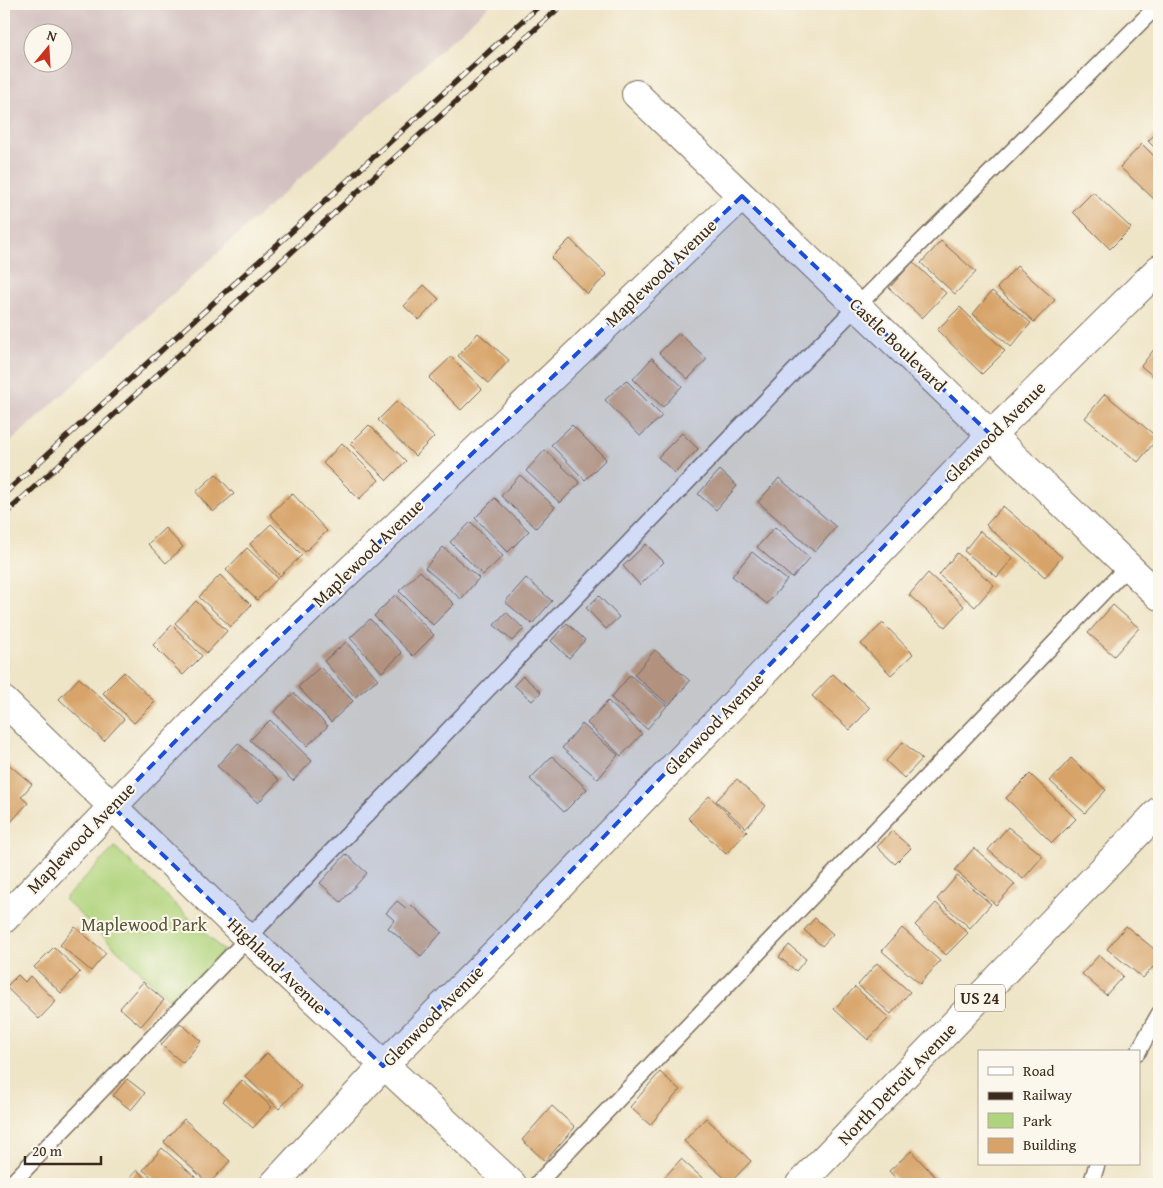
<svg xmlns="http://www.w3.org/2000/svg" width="1163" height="1188" font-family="'Gentium Book Plus',serif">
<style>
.industrial{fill:#d1bfbf;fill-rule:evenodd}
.green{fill:#b0d47d;stroke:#767f4e}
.building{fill:#d7a368}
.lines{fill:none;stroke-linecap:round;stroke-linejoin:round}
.service-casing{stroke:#7a6b59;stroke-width:18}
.minor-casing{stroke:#7a6b59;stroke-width:30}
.primary-casing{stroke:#7a6b59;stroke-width:30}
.service{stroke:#fff;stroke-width:15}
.minor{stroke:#fff;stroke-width:28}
.primary{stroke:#fff;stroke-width:28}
.rail-casing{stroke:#3b2a1e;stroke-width:5.5}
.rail{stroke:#fbf7ec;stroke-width:4;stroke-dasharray:11;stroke-linecap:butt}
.marked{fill:#1d4ed8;fill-opacity:0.2;stroke:#1d4ed8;stroke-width:4;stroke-dasharray:10 6;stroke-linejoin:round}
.labels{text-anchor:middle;stroke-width:4;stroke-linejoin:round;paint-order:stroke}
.shield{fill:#fbf7ec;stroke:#75685c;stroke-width:1}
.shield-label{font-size:16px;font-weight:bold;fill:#3b2a1e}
.street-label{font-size:18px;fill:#3b2a1e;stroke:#fbf7ec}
.park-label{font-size:18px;fill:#585436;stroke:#fbf7ec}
</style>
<rect width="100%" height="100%" fill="#fbf7ec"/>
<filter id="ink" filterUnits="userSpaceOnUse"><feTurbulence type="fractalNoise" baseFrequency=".02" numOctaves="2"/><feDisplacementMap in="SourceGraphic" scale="10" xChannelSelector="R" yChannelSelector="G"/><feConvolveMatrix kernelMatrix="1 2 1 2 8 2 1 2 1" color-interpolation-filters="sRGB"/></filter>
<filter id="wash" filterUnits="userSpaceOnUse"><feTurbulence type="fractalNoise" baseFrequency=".0096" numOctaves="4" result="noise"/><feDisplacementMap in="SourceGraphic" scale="20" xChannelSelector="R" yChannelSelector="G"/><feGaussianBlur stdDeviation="1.12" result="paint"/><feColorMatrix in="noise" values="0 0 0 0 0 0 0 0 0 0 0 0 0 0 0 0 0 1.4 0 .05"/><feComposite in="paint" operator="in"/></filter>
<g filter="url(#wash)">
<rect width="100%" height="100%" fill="#eee4c6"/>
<!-- industrial -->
<path class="industrial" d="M4 4H491L4 448ZM32 32H62V62H32Z"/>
<!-- green -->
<path class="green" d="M115 847 224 951 173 1003 64 899Z"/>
<g id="blocks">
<!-- building -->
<path class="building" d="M1159 130V152L1148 141Z
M1142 144 1159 161V195L1155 200 1120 167Z
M1093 192 1131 228 1110 249 1073 212Z
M570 239 607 275 587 294 551 258Z
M941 241 976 272 955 294 921 263Z
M913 262 946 293 922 318 889 288Z
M1017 266 1055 300 1034 322 997 288Z
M424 285 439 299 419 320 404 306Z
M992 291 1031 323 1011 347 973 314Z
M960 307 1005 351 982 374 937 330Z
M478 333 509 360 489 383 458 356Z
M679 333 707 359 688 379 659 353Z
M1159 343V381L1141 366Z
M451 357 482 389 461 410 429 378Z
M652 358 682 386 663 407 633 379Z
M626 380 662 416 640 436 605 400Z
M1105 394 1158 438 1138 462 1085 418Z
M397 401 434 437 415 456 378 420Z
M369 425 406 461 387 480 350 444Z
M572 425 606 459 585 480 551 445Z
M682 433 698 449 675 473 658 457Z
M342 443 379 480 359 499 323 463Z
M545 450 580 483 560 503 526 471Z
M720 470 737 486 716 510 698 494Z
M216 474 234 494 213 512 196 492Z
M520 475 555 507 536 528 501 496Z
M779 478 836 527 815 552 758 502Z
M292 493 327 531 305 552 270 514Z
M495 498 529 531 508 552 475 518Z
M1003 506 1062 557 1045 577 986 525Z
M471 522 503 556 483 575 450 542Z
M271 524 302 555 280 576 250 544Z
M775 527 810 558 792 578 757 547Z
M165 528 183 547 166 563 148 544Z
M980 531 1013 558 997 577 964 551Z
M646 544 664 562 640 585 623 566Z
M443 547 479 578 461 599 425 568Z
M247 548 278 578 257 600 226 570Z
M752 552 787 580 767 604 732 576Z
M957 553 994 585 975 607 939 575Z
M420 571 454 604 433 625 399 591Z
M928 573 964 606 945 627 909 595Z
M220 575 251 605 231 627 199 597Z
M526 578 552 601 532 624 505 602Z
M395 595 434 635 413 656 374 616Z
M599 596 619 617 606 629 586 608Z
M196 601 227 631 207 653 175 623Z
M1113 605 1139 628 1114 656 1088 633Z
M506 612 524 629 512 641 494 625Z
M370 619 402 653 382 672 350 638Z
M567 623 585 640 569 658 551 641Z
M883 623 913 654 891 675 861 644Z
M172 625 202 656 183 675 153 645Z
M346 642 378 679 355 697 324 661Z
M655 650 690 681 669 705 634 675Z
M320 667 353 701 331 722 298 687Z
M124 672 155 702 134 723 103 693Z
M833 674 870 708 850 730 812 696Z
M630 675 667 706 647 729 611 698Z
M523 676 541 692 532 701 514 685Z
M79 678 124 719 104 741 59 699Z
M294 693 328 726 307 746 274 712Z
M608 701 642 734 621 756 587 723Z
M270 720 312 761 293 781 250 740Z
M582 724 618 755 598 779 562 748Z
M903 742 922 759 904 778 886 761Z
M238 743 279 780 258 803 217 766Z
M552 756 587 789 564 812 530 779Z
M1071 758 1106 790 1085 813 1050 781Z
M7 763 32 784 21 797 28 803 9 824 4 820V767Z
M1030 774 1076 819 1052 843 1006 798Z
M737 779 766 806 746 828 716 801Z
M709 796 747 832 726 854 688 818Z
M1008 827 1043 856 1023 879 988 850Z
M892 831 911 848 895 864 877 847Z
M974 848 1015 884 996 905 955 870Z
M346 854 367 873 341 902 320 883Z
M957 876 991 904 970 928 937 899Z
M397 901 407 909 411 905 442 932 421 956 388 928 394 920 386 913Z
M936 903 968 933 946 955 915 925Z
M815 918 833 934 822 946 804 930Z
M1126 926 1159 953V972L1153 967 1143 978 1107 949Z
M75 927 106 953 91 971 60 945Z
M902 928 940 961 920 984 882 951Z
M789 945 806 959 796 971 779 957Z
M54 947 80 972 61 993 34 967Z
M1099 955 1123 976 1106 995 1082 974Z
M877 963 910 992 891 1014 858 985Z
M18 975 25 982 30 976 56 1001 39 1019 6 987Z
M143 982 164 1000 141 1026 120 1008Z
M855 987 889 1018 868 1040 834 1009Z
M180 1023 201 1041 183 1063 161 1045Z
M267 1053 301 1086 279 1109 245 1076Z
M660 1072 680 1090 650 1125 630 1107Z
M127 1079 145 1093 131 1110 113 1096Z
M242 1080 272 1107 253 1128 223 1101Z
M552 1106 575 1127 545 1161 522 1140Z
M706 1118 751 1161 730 1183 684 1141Z
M184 1119 230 1161 209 1184 164 1142Z
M162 1148 203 1184H160L143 1170Z
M911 1151 941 1183 940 1184H901L889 1171Z
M681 1159 709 1184H669L663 1179Z
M137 1170 152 1184H124Z"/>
</g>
</g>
<g filter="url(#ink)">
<use href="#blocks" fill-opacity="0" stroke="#7a6b59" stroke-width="1"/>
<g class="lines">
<defs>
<path id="service" d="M1138 1052 1159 1014
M11 1184 857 306 1159 4
M537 1184 1128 566
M1091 1184 1097 1164"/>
<path id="minor" d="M636 94 1159 596
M4 701 247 937 512 1184
M4 919 237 678 742 196
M274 1184 383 1066 511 937 991 435 1159 269"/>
<path id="primary" d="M800 1184 1159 811"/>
</defs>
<!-- service casing -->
<use href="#service" class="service-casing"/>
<!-- minor casing -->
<use href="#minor" class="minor-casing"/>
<!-- primary casing -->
<use href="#primary" class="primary-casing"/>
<!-- service -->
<use href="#service" class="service"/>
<!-- minor -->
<use href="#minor" class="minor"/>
<!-- primary -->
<use href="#primary" class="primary"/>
<defs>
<path id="rail" d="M4 494 541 4
M4 515 563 4"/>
</defs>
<!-- rail casing -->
<use href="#rail" class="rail-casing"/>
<!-- rail -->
<use href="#rail" class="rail"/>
</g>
</g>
<!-- marked area -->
<path class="marked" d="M742 196 991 435 383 1066 112 806 237 678Z"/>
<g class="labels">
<!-- shield labels -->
<rect class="shield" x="955" y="984.5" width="50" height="27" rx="4"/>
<g class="shield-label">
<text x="980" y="1004">US 24</text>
</g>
<!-- street labels -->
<g class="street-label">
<text transform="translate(661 273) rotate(-44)" y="6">Maplewood Avenue</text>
<text transform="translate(898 345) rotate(44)" y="6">Castle Boulevard</text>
<text transform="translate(995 432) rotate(-45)" y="6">Glenwood Avenue</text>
<text transform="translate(368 553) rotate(-44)" y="6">Maplewood Avenue</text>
<text transform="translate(714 724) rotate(-46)" y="6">Glenwood Avenue</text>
<text transform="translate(81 838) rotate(-46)" y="6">Maplewood Avenue</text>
<text transform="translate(277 966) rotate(44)" y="6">Highland Avenue</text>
<text transform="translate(433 1016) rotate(-45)" y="6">Glenwood Avenue</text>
<text transform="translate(897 1084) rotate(-46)" y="6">North Detroit Avenue</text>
</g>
<!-- park labels -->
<g class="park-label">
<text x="144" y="931">Maplewood Park</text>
</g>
</g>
<!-- margin -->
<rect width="1163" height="1188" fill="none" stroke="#fbf7ec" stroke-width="20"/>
<!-- legend -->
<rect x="978" y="1050" width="162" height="115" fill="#fbf7ec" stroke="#aea59a"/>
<rect x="988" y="1067" width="25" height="8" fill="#ffffff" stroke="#aea59a"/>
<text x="1023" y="1076" font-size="15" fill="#3b2a1e">Road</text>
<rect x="988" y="1092" width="25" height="8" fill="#3b2a1e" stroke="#aea59a"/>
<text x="1023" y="1100" font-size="15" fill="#3b2a1e">Railway</text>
<rect x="988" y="1113" width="25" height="15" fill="#b0d47d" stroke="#aea59a"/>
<text x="1023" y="1126" font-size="15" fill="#3b2a1e">Park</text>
<rect x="988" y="1138" width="25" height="15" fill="#d7a368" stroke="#aea59a"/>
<text x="1023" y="1150" font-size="15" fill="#3b2a1e">Building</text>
<!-- north arrow -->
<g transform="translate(48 48) rotate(18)"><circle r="24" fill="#fbf7ec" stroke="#aea59a"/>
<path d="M0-4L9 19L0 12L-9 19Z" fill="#c8321e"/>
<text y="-8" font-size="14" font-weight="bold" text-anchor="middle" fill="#3b2a1e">N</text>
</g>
<!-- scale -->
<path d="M25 1156v8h76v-8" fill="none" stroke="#3b2a1e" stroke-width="2.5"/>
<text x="32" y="1156" font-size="15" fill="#3b2a1e" stroke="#fbf7ec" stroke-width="4" paint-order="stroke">20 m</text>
</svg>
